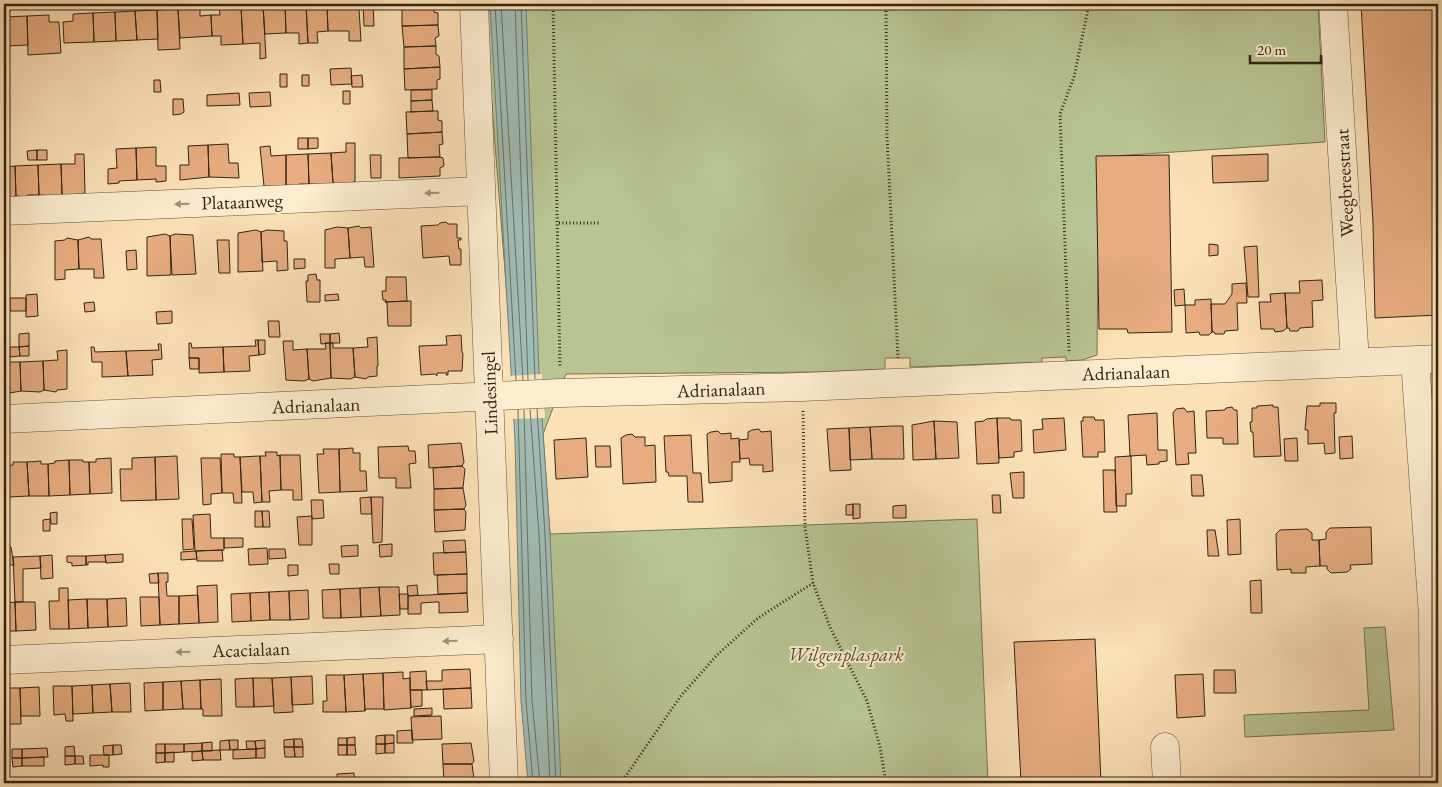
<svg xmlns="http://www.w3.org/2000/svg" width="1442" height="787" font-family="'EB Garamond',serif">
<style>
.green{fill:#b8c493;stroke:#767453}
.water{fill:#a0bcb5;stroke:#748074}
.pier{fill:#fbe1b6}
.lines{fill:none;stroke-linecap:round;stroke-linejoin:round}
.shore{stroke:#6a7064;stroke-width:1}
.building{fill:#e7ad81;stroke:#332513}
.minor-casing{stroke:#65543c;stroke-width:29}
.path{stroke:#332513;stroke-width:3;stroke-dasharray:1 2.5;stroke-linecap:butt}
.minor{stroke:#fcecd0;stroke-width:28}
.oneway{fill:#a2927b}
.labels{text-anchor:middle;stroke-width:4;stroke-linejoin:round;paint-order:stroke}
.street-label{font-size:19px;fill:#332513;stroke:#fcecd0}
.park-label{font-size:19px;font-style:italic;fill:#544d33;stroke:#fcecd0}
</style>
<rect width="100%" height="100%" fill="#fbe1b6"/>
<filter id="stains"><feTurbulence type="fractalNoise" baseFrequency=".004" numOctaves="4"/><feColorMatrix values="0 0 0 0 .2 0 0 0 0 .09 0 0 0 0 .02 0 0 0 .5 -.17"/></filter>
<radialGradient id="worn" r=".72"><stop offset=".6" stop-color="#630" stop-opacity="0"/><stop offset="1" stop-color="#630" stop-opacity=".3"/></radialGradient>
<!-- green -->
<path class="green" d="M484 4H1318L1325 142 1099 157 1097 355 1082 360 1066 361V357L1042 358V362L910 367V358H885V369L818 372 566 374 543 434 550 534 977 519 988 783H542L538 690Z
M1385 627 1394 730 1245 737 1244 715 1369 710 1364 628Z"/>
<!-- water -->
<path class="water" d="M490 4H526L539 374 550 534 561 783H528L521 701 515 441Z"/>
<!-- pier -->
<path class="pier" d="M542 374 545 418 511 419 509 376Z"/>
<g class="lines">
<!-- shore -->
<path class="shore" d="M495 4 516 380
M501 4 523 380
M515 4 528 380
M521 4 535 379
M530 409 539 535 550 783
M537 409 545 535 556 783
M518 410 526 701 533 783
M524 410 532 700 540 783"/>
</g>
<!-- building -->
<path class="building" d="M306 4 308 43 299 44V33H286L285 5Z
M306 4H327L328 31 317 32 318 43H308Z
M327 4H349V9H359L361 41H349V31H328Z
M363 4H373L374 26H364Z
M402 4H434V12L438 13V25L402 26Z
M1361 4H1438V315L1375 318 1373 223Z
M285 5 286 33 265 34 263 6Z
M263 6 266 58 260 59V43L243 44 241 7Z
M241 7 243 44 221 45V36H212L211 15H220L219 8Z
M178 9 180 49 158 50 157 10Z
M178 9H200V16L211 15 212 36 180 38Z
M157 10 158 39 137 40 135 11Z
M135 11 137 40 116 41 115 12Z
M115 12 116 41 94 42 93 13Z
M93 13 94 42 64 43 63 22 73 21V14Z
M49 15V22H59L61 53 28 55 27 16Z
M27 16 28 45 6 46 5 17Z
M438 25 439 36 435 38 436 46 404 47 402 26Z
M436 46V54L439 56 440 67 404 69V47Z
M440 67V79L437 80V89L405 90 404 69Z
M351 68 352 84 331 85 330 69Z
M280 74H287V87H280Z
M302 75H309V86H302Z
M362 75 363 87H352L351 76Z
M154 80H160L161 92H154Z
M411 90H432V100L411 101Z
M343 91H350V104H343Z
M270 92 271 106 250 107 249 93Z
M239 93 240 105 207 106V95Z
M173 99H183L184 112 181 114 173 115Z
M432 100 433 111 411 112V101Z
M433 111H438V120L442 121V132L407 134 406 112Z
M442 132 443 144 439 145 440 157 408 158 407 134Z
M298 138H308V149H298Z
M308 138H318V148L308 149Z
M346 143H355V182L338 184 333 183 331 153 346 152Z
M228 144 229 163H238L239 178 209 177 208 145Z
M208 145 209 177 180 180V165H189L188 146Z
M270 146 271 156 286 155V185L282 187 264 186 260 147Z
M156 147V166H166V181L156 182V179L137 180 136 148Z
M136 148 137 180 119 181V183L108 184V169L117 168 116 149Z
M37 150H47V160H37Z
M37 150V160H28L27 151Z
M331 153 333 183 328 185 309 184 308 154Z
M75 154H84L85 193 67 196 62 194 61 164H75Z
M308 154 309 184H299L297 186 286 185V155Z
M1268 154V181L1213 183 1212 156Z
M370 155H381V178H371Z
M1169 155 1172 332 1128 333 1127 329H1099L1096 156Z
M440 157 443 158 444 166 440 168V176L399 178V158Z
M61 164 62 194 58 196 39 195 38 165Z
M38 165 39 195H28L26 197 16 196 15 166Z
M15 166 16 196 5 198 4 167Z
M446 222 448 224H457V238H461V240H458L459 249H461V265H450L449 256 423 258 421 226 438 225 440 223Z
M359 226 361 228 371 227 374 267H365L364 257 350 258 348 228Z
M337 227 348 228 350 258 335 259V268H325V230Z
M256 230 261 232 263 271 238 272V233Z
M267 230 284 231V241H287L288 270 277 271V261L262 262 261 232Z
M165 234 170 236 171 275 147 276V237Z
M175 234 193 235 196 274 172 275 170 236Z
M89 237 91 239H101L104 278H94V269H79L78 240Z
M67 238 78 240 79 269 65 270V279L55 280V241L65 240Z
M217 240H229L230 273H219Z
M1209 244 1218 245V255L1209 256Z
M1257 246 1259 297H1248L1244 247Z
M136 250 137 269 127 270 126 251Z
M294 259H305V268L294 269Z
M316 274 317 280H320V302H307L306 281H308V275Z
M386 277H406L407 301 385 302 386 300H383L382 291H386Z
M1322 280 1323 300 1312 301 1313 327 1300 328 1298 331H1290L1289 328H1287L1285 293H1300L1299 281Z
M1246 283 1247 303H1237L1238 330 1225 331 1224 334H1215L1214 332H1212L1211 304H1225L1232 294V284Z
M1184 289 1185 305 1175 306 1174 290Z
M1285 293 1287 328 1283 331 1275 332 1274 329H1261L1259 302H1271L1270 294Z
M37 294 38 316 26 317V295Z
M338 294 339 300 325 301V295Z
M10 298H26V311H10Z
M1211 299 1212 332 1209 335H1200L1199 332 1186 333 1185 305H1195V300Z
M411 301V326H388L387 303 385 302Z
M94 302 95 311 85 312 84 303Z
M172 311V323L157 324 156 312Z
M268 321H279L280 337H269Z
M29 333V346L19 347V334Z
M339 333 340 343H330V334Z
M320 334H330V343L321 344Z
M461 335 462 352 463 354 462 371H448V375H446L447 373H437V376L435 374 421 375 419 346 447 345 446 336Z
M377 337 378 366H377V376L368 377 366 379 355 377 353 348 368 347 367 338Z
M255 340H258L259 355 249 356 250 371 224 372 223 347 256 346Z
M258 340H265V354L259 355Z
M283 341H293V350L307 349 309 379 304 381 286 380Z
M189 343H191L192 348 223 347 224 372 199 373V358H189Z
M325 343H330L331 378 313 381 309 379 307 349H326Z
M330 343H333V348H353L355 377 350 379 331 378Z
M158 344H161L162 359 152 360 153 375 128 376 126 351 159 350Z
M29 346V356H20L19 347Z
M10 347H19L20 356 10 357Z
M91 347H94L95 352 126 351 128 376 102 377V362H92Z
M67 350V389L57 390 56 392 44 390 43 361 58 360 57 351Z
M189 358H199V369H190Z
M43 361 44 390 40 392 21 391 20 362Z
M4 362H20L21 391 4 394Z
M1320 403H1336V413H1334L1335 453 1325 454 1324 443 1308 444V430H1305L1307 406H1320Z
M1273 405V407H1278L1281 456 1254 457 1253 432H1251L1250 422H1252V408H1257V406Z
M1232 407 1234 410H1237L1238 444H1223V438H1207L1206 411 1225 410 1226 408Z
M1184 408 1187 412 1194 411 1196 453H1188L1189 464 1176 465 1173 413 1176 409Z
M1157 413 1158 450H1167V461L1159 462V464L1147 465 1146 455 1130 456 1128 415Z
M1083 417H1094L1095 420H1104L1105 452H1098V457H1083L1081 421H1083Z
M997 418 999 463 977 464 975 422 984 421 986 419Z
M997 418H1010L1011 420H1021L1022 451 1014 452V457L999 458Z
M1064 418 1066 450 1034 453 1033 430 1043 429 1042 419Z
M934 421 936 459 913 460 912 425Z
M934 421 957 422 959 458 936 459Z
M893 426H903L904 459H872L870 427Z
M870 427 872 459 850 460 849 428Z
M849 428 851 470 830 471 827 429Z
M759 429 761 432 771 431 773 471 763 472V465H750L749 458 740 459 739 440 748 439V432L752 430Z
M718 431 721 434 731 433V439L739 438 740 462H732V481L709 483 707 434 711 432Z
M632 434 635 437H645V446L655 445 656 482 623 484 621 438 626 435Z
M691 435 693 473H701L703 502H688L687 476H669L668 472H666L664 436Z
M1352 436 1353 458 1340 459 1339 437Z
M586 438 588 477 556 479 554 440Z
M1297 438 1298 461H1285L1284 439Z
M461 443 464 462 462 466 429 468 428 445Z
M408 446 409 451H415L416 463 409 464 411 488H396V478H379L378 447Z
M595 446H610L611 467H596Z
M353 448V453H360V471H366L367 491 340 492 339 449Z
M323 449H339L340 492 319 493 317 454H324Z
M265 452H277V456L280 455 281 490 269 491 270 502H262L260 456H266Z
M221 454H234V457H240L242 503H234L233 493H222Z
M280 455H300L302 500H293V490H281Z
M177 456 179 499 156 500 155 457Z
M260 456 262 502 254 503 253 492H242L240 457Z
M1131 456 1132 494H1126V506H1116L1115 457Z
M155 457 156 500 121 501 120 469H132V458Z
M111 458 112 493 90 494 89 462H96V459Z
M201 458H220L222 493 211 494V504L203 505Z
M69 460 70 495 49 496 48 464 55 463V461Z
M69 460H83V462H89L90 494 70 495Z
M41 461V464H48L49 496H29L27 462Z
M13 462H27L29 496 8 497 6 466 13 465Z
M462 466 465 469 463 488 434 489 433 468Z
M1103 470H1115L1117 512H1104Z
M1024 472V498H1013L1010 473Z
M1191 475H1202L1204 496H1192Z
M463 488 466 505 464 509 434 510V489Z
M992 495H1000L1001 513H993Z
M371 497 372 514H361L360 498Z
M371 497H383L382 542 373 543Z
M311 500H323L324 518 312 519Z
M853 504V515H846V505Z
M853 504H860V518L853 519Z
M906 505V518H893V506Z
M464 509 466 512 465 530 435 532 434 510Z
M4 511H8V529H4Z
M255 511H262L263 527H255Z
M262 511H269L270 527H263Z
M57 512V524H51L50 513Z
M210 514 211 538H224V550L195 551 193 515Z
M312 516V545H299L297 517Z
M50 519V531H43V520Z
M182 519H192L194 549 183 550Z
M1240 519 1241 554 1228 555 1227 520Z
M1371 527 1372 564 1350 565 1351 569 1347 572 1331 573 1327 569V566H1320L1319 540 1326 539V532L1330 528Z
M1307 529 1312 533V540H1319L1320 566 1306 567V573H1291V569L1277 570 1276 534 1280 530Z
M1207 530H1215L1219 556H1208Z
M224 538H243V547L224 548Z
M465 540 466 552 444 553 443 541Z
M392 544V556L380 557 379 545Z
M358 545V556L342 557 341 546Z
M4 547H11L14 565H4Z
M267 548 268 564 249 565 248 549Z
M269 549H285L286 558 269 559Z
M222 550 223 561H197L196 551Z
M196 551 197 559 181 560V552Z
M466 552 467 574 434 575 433 553Z
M123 554V562L106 563 105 555Z
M52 555 53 578 41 579 40 556Z
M105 555 106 562H88V565H86V556Z
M40 556 41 568 23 569V602H15L13 557Z
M67 556H86V565L72 566V563L67 562Z
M329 564H339V574H330Z
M288 565H298V575L288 576Z
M158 573H168V582H166L167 596H179V624L160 625Z
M158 573 159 583H150L149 574Z
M467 574V593L438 594 437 575Z
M1261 580 1262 613H1251L1250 581Z
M217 585 218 622 199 623 197 586Z
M417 585 418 595 408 596 407 586Z
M379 587 381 616 361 617 360 588Z
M379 587H399L400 615 381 616Z
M59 588H68L69 629H50L49 601H59Z
M360 588 361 617 341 618 340 589Z
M340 589 341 618H323L322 590Z
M308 590 309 619 290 620 289 591Z
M289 591 290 620H270L269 592Z
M269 592 270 620 251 621 250 593Z
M250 593 251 621 232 622 231 594Z
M467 593 468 612 439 613V602H435L421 603V614H408V596Z
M399 594H408V609H400Z
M198 595 199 623 179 624V596Z
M140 597H159L160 625 141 626Z
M126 598 127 626 108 627 107 599Z
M87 599H107L108 627 88 628Z
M87 599 88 628 69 629 68 600Z
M15 602 16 631H4V603Z
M15 602H35L36 630 16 631Z
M1095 639 1101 783H1021L1014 642Z
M470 669 471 688 427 690 426 681H442V670Z
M1214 670H1235L1236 693H1214Z
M426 671 427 690H410V672Z
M403 672V679L410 678 411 708 384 710 383 673Z
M383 673 384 709H366L365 711 363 674Z
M363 674 365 711 346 712 344 675Z
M1203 674 1205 716 1177 718 1175 675Z
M326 675H344L346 712H323V701H327Z
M312 676 313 704 292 705 291 677Z
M291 677 293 712 274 713 272 678Z
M253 678 254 707H236L235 679Z
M253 678H272L274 706 254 707Z
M221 679 222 716H203V709H201L200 680Z
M200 680 201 709H183L181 681Z
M181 681 183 709 163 710V682Z
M163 682V710L145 711 144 683Z
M130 683 131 712H112L110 684Z
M110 684 112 712 93 713 92 685Z
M92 685 93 713 73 714 72 686Z
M53 686H72L73 721H66L65 714 54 715Z
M39 687 40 716H21L20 688Z
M4 688H20L21 724H4Z
M471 688 472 708 444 709 443 689Z
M410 690H422V706L413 707 411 708Z
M432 708V715L414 716V709Z
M441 716 442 739 412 740 411 717Z
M412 730 413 743H397V731Z
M385 735H394V743L385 744Z
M385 735V744H376V736Z
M355 737V745H347V738Z
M338 738H347V745H338Z
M294 739H302L303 747H294Z
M294 739V747H284V740Z
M229 740H238V749L230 750Z
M229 740 230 750H220V741Z
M265 740V748L256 749 255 741Z
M246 741H255L256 749H247Z
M212 742V751H202V743Z
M202 743V751L184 752V744Z
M394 743V753H385V744Z
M471 743 474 761 472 764H443L442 744Z
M156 744H165V753H156Z
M165 744H184V752L165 753Z
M376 744H385V753L376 754Z
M113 745H121L122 754 113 755Z
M113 745V755H104L103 746Z
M338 745H347V755H338Z
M347 745H355L356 755H347Z
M74 746 75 756H65V747Z
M284 747H294L295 757H285Z
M294 747H303V757H295Z
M47 748 48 757 22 758V749Z
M265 748V758H256V749Z
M12 749H22V758H12Z
M256 749V758L233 759V750Z
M220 750 221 760H203L202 751Z
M202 751 203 760 192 761V752Z
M174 752V762H165V753Z
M156 753H165V762L156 763Z
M90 755H109V767H103V765L90 766Z
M65 756H75V764L65 765Z
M75 756H83L84 764H75Z
M44 757V766H22V758Z
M12 758H22V766L13 767Z
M443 764H472L474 779 472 780 473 783H444Z
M354 773 355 783H337V774Z"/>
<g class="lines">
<defs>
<path id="minor" d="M474 4 504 783
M1333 4 1355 362
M4 211 481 191
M1415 360 1433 616 1434 783
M4 419 561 393 802 387 1438 359
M4 660 499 639
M1165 747 1167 783"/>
</defs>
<!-- minor casing -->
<use href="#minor" class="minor-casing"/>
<!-- path -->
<path class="path" d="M553 4 560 368
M886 4 887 136 898 358
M559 223H601
M1069 351 1060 114 1074 77 1089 4
M803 411 805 527 813 583 830 627 867 701 880 747 886 783
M621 783 680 697 717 655 758 618 813 583"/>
<!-- minor -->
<use href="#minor" class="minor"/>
</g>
<!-- one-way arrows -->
<defs><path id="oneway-solid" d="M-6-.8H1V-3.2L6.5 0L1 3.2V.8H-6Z" transform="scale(1.25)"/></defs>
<g class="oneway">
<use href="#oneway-solid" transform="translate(432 193) rotate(178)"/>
<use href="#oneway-solid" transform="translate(182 204) rotate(178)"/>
<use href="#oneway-solid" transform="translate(450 641) rotate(178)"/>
<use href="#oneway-solid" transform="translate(183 652) rotate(178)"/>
</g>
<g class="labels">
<!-- street labels -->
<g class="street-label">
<text transform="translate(1344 183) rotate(-93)" y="7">Weegbreestraat</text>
<text transform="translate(242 201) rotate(-2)" y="7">Plataanweg</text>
<text transform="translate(1126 372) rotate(-2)" y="7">Adrianalaan</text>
<text transform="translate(721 389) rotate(-2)" y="7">Adrianalaan</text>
<text transform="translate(489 393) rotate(-92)" y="7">Lindesingel</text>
<text transform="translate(316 405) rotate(-2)" y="7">Adrianalaan</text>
<text transform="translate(251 649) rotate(-2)" y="7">Acacialaan</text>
</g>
<!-- park labels -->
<g class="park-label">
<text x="846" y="661">Wilgenplaspark</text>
</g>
</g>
<!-- margin -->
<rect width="1442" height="787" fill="none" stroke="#fbe1b6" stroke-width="20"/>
<rect x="5" y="5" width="1432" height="777" fill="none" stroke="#332513" stroke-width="2.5"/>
<rect x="10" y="10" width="1422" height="767" fill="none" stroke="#332513"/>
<!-- scale -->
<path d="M1250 55v8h71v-8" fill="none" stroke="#332513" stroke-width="2.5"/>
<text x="1257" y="55" font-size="15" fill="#332513" stroke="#fcecd0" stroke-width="4" paint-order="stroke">20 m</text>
<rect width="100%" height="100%" filter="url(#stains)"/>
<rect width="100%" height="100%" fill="url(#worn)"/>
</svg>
